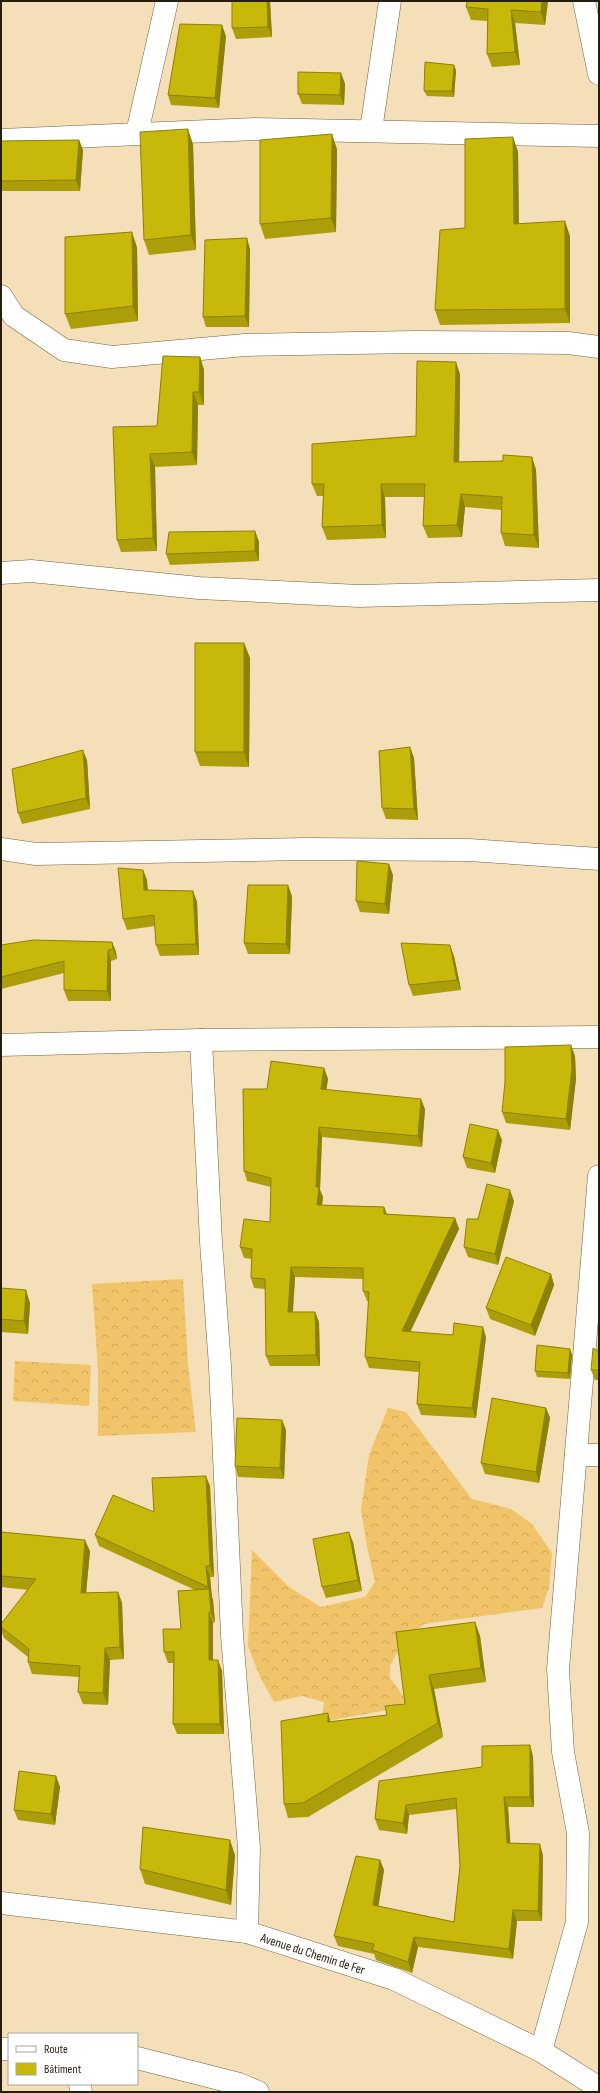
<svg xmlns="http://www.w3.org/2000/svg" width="600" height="2093" font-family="'Sofia Sans Condensed',sans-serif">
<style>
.forest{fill:url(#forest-crowns)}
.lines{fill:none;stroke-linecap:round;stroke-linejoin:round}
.minor-casing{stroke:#74613e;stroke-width:23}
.minor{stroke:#fff;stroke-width:22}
.wall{fill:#ac9e09}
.shaded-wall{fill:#8c8107}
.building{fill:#c8b80a;stroke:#8c8107}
.labels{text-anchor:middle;stroke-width:3;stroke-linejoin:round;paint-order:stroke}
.street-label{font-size:13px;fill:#251d0e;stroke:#fff}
</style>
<defs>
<pattern id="forest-crowns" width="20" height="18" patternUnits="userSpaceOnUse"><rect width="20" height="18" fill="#f2c469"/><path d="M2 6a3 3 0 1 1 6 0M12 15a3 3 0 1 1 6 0" fill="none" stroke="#cfa85a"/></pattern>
</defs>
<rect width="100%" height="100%" fill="#f4dfb8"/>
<!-- forest -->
<path class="forest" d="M183 1279 188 1364 196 1432 98 1436V1370L92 1284Z
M15 1361 91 1365 89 1406 13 1401Z
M388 1408 406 1412 472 1499 511 1509 532 1524 552 1553 549 1588 542 1608 424 1624 403 1641 390 1666V1678L407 1701 387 1710 321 1722 324 1702 302 1696 274 1702 260 1677 248 1646 252 1550 289 1587 321 1607 365 1597 375 1582 367 1547 361 1510 369 1455Z"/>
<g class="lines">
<defs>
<g id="minor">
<path d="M584 1 599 74"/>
<path d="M371 130 390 1"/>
<path d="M137 133 167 1"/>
<path d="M1 140 255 129 599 136"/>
<path d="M1 296 14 316 64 350 112 357 245 345 415 342 568 343 599 347"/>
<path d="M1 573 31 571 199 588 359 596 599 590"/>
<path d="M1 849 36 854 304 849 469 850 599 859"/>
<path d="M201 1040 211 1242 220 1366 232 1635 249 1848 247 1932"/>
<path d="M1 1045 201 1040 599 1037"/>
<path d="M576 1455H599"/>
<path id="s1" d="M1 1903 247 1932 394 1979 541 2051 599 2088"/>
<path d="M1 2049H9"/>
<path d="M541 2051 577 1922 578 1833 563 1752 558 1669 599 1176"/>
<path d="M137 2058 239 2084 258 2092"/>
<path d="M80 2084 81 2092"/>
</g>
</defs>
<!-- minor casing -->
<use href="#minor" class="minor-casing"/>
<!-- minor -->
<use href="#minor" class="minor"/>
</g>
<!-- wall -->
<path class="wall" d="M270 1 272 37 236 39 232 28Z
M548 1 545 25 515 23 520 65 492 67 487 54V21L471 20 466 7Z
M226 36 219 108 171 105 168 95Z
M456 70 454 97 427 96 424 91Z
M341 73 345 84 344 105 302 104 298 94Z
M513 137 518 152 519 224 570 236V323L440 325 435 310 465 228Z
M79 140 83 150 80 191H1V141Z
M193 144 196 250 149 255 144 240Z
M337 149 336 232 265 239 260 224Z
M137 247 138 321 71 329 65 314Z
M250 249 249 327H206L203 317Z
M200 357 204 370V405H198L197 465 155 467 157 551 121 552 117 540 157 426Z
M460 374 459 462 503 461 532 457 536 470 539 548 505 546 501 533V510L465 507 462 537 428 538 423 526 424 497H385L386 538 327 540 322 527 323 496H317L312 484 416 436Z
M255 531 259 542V561L170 565 166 554Z
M244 643 250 658 249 767 200 766 195 752Z
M410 747 414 758 418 820 386 819 382 808Z
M87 760 90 809 22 824 18 813Z
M143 870 147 880 148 890 193 891 197 902 199 955 160 956 156 945 155 926 127 930 123 919Z
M393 875 389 914 360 912 356 901Z
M292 896 290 954H248L244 943Z
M112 942 116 952 117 959 111 961V1001H68L64 990V973L1 989V945Z
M454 956 461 990 413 996 409 985Z
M575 1056 576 1079 570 1130 506 1123 502 1112Z
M324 1068 328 1079 326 1090 425 1109 422 1147 322 1137 320 1190 323 1197 322 1205 384 1207 387 1215 455 1218 459 1229 410 1332 486 1337 476 1418 421 1415 417 1404 419 1372 369 1368 365 1357 369 1302 367 1301 363 1291V1279L295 1277 293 1312H315L319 1322 320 1366H270L266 1356 265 1289 254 1288 251 1278 252 1259 244 1258 240 1247 270 1222 271 1187 247 1181 244 1171 267 1089Z
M502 1140 495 1173 467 1168 463 1157Z
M514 1201 498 1265 468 1257 464 1247 478 1219Z
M551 1274 554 1285 535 1336 490 1319 486 1308Z
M1 1288 30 1303 28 1334 1 1332Z
M599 1337V1380H595L591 1370 598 1351Z
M570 1349 572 1355 570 1379 537 1377 535 1371Z
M546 1408 550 1418 539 1483 485 1474 481 1463Z
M282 1420 286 1430 284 1479 238 1477 235 1466Z
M210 1486 214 1577H210L212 1598V1597L213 1600 215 1622 213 1623V1660H218L222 1671 224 1734H177L173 1724V1663H168L164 1652 181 1629 195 1590 99 1546 95 1535 154 1512Z
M1 1532 90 1551 86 1593 118 1592 122 1603 124 1659 110 1660 108 1705 83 1704 78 1692 79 1677 32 1674 28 1662V1657L4 1638 1 1630V1624L28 1590 1 1587Z
M353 1542 362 1591 326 1598 322 1587Z
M475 1622 480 1636 486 1682 434 1689 443 1737 308 1817 288 1818 284 1804 331 1722 387 1715 405 1704 396 1632Z
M533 1756 534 1807H508L510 1843 543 1855 542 1921H517L513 1959 418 1947 412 1973 376 1960 374 1954 338 1946 334 1936 380 1860 384 1870 378 1906 454 1922 460 1866 457 1809 409 1815 407 1834 379 1830 375 1819 482 1767Z
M56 1776 60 1787 55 1825 18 1820 14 1810Z
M235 1855 231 1905 145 1884 140 1869Z"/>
<!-- shaded-wall -->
<path class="shaded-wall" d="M267 1H270L272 37 268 27Z
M542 1H548L545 25 541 12Z
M511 10 515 23 520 65 515 52Z
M222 25 226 36 219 108 215 98Z
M454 65 456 70 454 97 452 91Z
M341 73 345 84 344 105 340 95Z
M188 129 193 144 196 250 191 235Z
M332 134 337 149 336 232 331 218Z
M513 137 518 152 519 239 514 224Z
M79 140 83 150 80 191 76 180Z
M565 221 570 236V323L565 309Z
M132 232 137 247 138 321 133 306Z
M247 238 250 249 249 327 245 316Z
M200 357 204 370V405L199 392Z
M456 362 460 374 459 475 454 462Z
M193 392 198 405 197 465 192 452Z
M150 454 155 467 157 551 153 538Z
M532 457 536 470 539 548 534 535Z
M381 484 385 497 386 538 382 525Z
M461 494 465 507 462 537 457 525Z
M255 531 259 542V561L255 551Z
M244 643 250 658 249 767 244 752Z
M410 747 414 758 418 820 414 809Z
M83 750 87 760 90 809 86 798Z
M389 864 393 875 389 914 385 904Z
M143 870 147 880 148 901 144 890Z
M288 885 292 896 290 954 286 944Z
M193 891 197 902 199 955 196 944Z
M112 942 116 952 117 959 113 949Z
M450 945 454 956 461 990 457 980Z
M108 950 111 961V1001L107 991Z
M571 1045 575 1056 576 1079 570 1130 566 1119Z
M324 1068 328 1079 325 1099 321 1089Z
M421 1099 425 1109 422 1147 418 1136Z
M319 1127 322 1137 320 1190 323 1197 321 1216 317 1205 316 1187Z
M498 1130 502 1140 495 1173 491 1163Z
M510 1190 514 1201 498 1265 495 1254Z
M384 1207 388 1217 384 1214Z
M455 1218 459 1229 406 1341 402 1331Z
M291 1267 295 1277 292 1323 288 1312Z
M551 1274 554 1285 535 1336 531 1325Z
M26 1290 30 1303 28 1334 24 1321Z
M315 1312 319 1322 320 1366 316 1355Z
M483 1327 486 1337 476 1418 472 1408Z
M570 1349 572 1355 570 1379 568 1373Z
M546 1408 550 1418 539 1483 536 1472Z
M282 1420 286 1430 284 1479 280 1468Z
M206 1476 210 1486 214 1577 210 1566Z
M349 1532 353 1542 362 1591 358 1580Z
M85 1540 90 1551 85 1604 81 1593Z
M206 1566 210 1577 212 1598 208 1587Z
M209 1589 213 1600 215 1622 211 1612Z
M118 1592 122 1603 124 1659 120 1647Z
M209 1612 213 1623V1671L209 1660Z
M475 1622 480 1636 486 1682 481 1668Z
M105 1648 110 1660 108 1705 103 1693Z
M218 1660 222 1671 224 1734 220 1724Z
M429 1675 434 1689 443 1737 438 1723Z
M328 1713 332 1727 328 1722Z
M530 1745 533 1756 534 1807 530 1797Z
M56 1776 60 1787 55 1825 51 1814Z
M504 1797 508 1807 511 1853 507 1843Z
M406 1805 409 1815 407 1834 403 1823Z
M230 1840 235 1855 231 1905 226 1890Z
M540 1844 543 1855 542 1921 538 1911Z
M380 1860 384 1870 377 1916 373 1905Z
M513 1910 517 1921 513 1959 509 1949Z
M414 1937 418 1947 412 1973 408 1962Z"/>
<!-- building -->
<path class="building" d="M232 1H267L268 27 232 28Z
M467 1H542L541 12 511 10 515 52 487 54 488 9 466 7Z
M180 24 222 25 215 98 168 95Z
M425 62 454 65 452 91H424Z
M298 72 341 73 340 95 298 94Z
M188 129 191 235 144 240 140 132Z
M332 134 331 218 260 224V140Z
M513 137 514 224 565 221V309L435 310 440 230 465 228V139Z
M79 140 76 180 1 181V141Z
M132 232 133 306 65 314V237Z
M247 238 245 316 203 317 205 240Z
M163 356 200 357 199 392H193L192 452 150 454 153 538 117 540 113 427 157 426Z
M417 361 456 362 454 462 503 461V455L532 457 534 535 501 533 502 497 461 494 457 525 423 526 425 484H381L382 525 322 527 324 484H312V444L416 436Z
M255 531V551L166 554 169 532Z
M195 643H244V752H195Z
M410 747 414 809 382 808 379 751Z
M83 750 86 798 18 813 12 769Z
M357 861 389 864 385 904 356 901Z
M118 868 143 870 144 890 193 891 196 944 156 945 154 915 123 919Z
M248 885H288L286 944 244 943Z
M33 940 112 942 113 949 108 950 107 991 64 990V961L1 977V945Z
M401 943 450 945 457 980 409 985Z
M571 1045 572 1069 566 1119 502 1112 505 1082V1047Z
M271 1061 324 1068 321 1089 421 1099 418 1136 319 1127 316 1187H319L317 1205 384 1207V1214L455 1218 402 1331 453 1335 454 1323 483 1327 472 1408 417 1404 420 1362 365 1357 369 1292 363 1291V1268L291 1267 288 1312H315L316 1355 266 1356 265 1279 251 1278 252 1249 240 1247 244 1219 270 1222 271 1178 244 1171 243 1089H267Z
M470 1124 498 1130 491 1163 463 1157Z
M487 1184 510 1190 495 1254 464 1247 467 1219H478Z
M506 1257 551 1274 531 1325 486 1308Z
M1 1288 26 1290 24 1321 1 1319Z
M599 1337V1370H591L593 1348 598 1351Z
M537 1345 570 1349 568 1373 535 1371Z
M492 1398 546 1408 536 1472 481 1463Z
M237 1418 282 1420 280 1468 235 1466Z
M206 1476 210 1566H206L208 1587 95 1535 113 1495 154 1512 152 1478Z
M1 1532 85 1540 81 1593 118 1592 120 1647 105 1648 103 1693 78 1692 80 1666 28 1662 29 1649 1 1627V1624L36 1579 1 1576Z
M349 1532 358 1580 322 1587 313 1539Z
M209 1589 211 1612H209V1660H218L220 1724H173L174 1652H164L163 1629H181L178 1591Z
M475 1622 481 1668 429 1675 438 1723 303 1803 284 1804 281 1721 328 1713V1722L387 1715 385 1706 405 1704 396 1632Z
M530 1745V1797H504L507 1843 540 1844 538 1911 513 1910 509 1949 414 1937 408 1962 372 1950 374 1944 334 1936 356 1856 380 1860 373 1905 454 1922 460 1866 456 1798 406 1805 403 1823 375 1819 379 1781 482 1767V1746Z
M19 1771 56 1776 51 1814 14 1810Z
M143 1827 230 1840 226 1890 140 1869Z"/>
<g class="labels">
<!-- street labels -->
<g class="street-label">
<text dy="5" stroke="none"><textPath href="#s1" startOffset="317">Avenue du Chemin de Fer</textPath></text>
</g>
</g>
<!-- border -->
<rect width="600" height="2093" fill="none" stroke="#251d0e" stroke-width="4"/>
<!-- legend -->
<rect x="8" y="2033" width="130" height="52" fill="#ffffff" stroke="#a8a59f"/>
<rect x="16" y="2046" width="20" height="6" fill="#ffffff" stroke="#a8a59f"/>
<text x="44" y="2053" font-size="12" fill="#251d0e">Route</text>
<rect x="16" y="2063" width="20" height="12" fill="#c8b80a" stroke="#a8a59f"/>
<text x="44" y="2073" font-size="12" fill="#251d0e">Bâtiment</text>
</svg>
